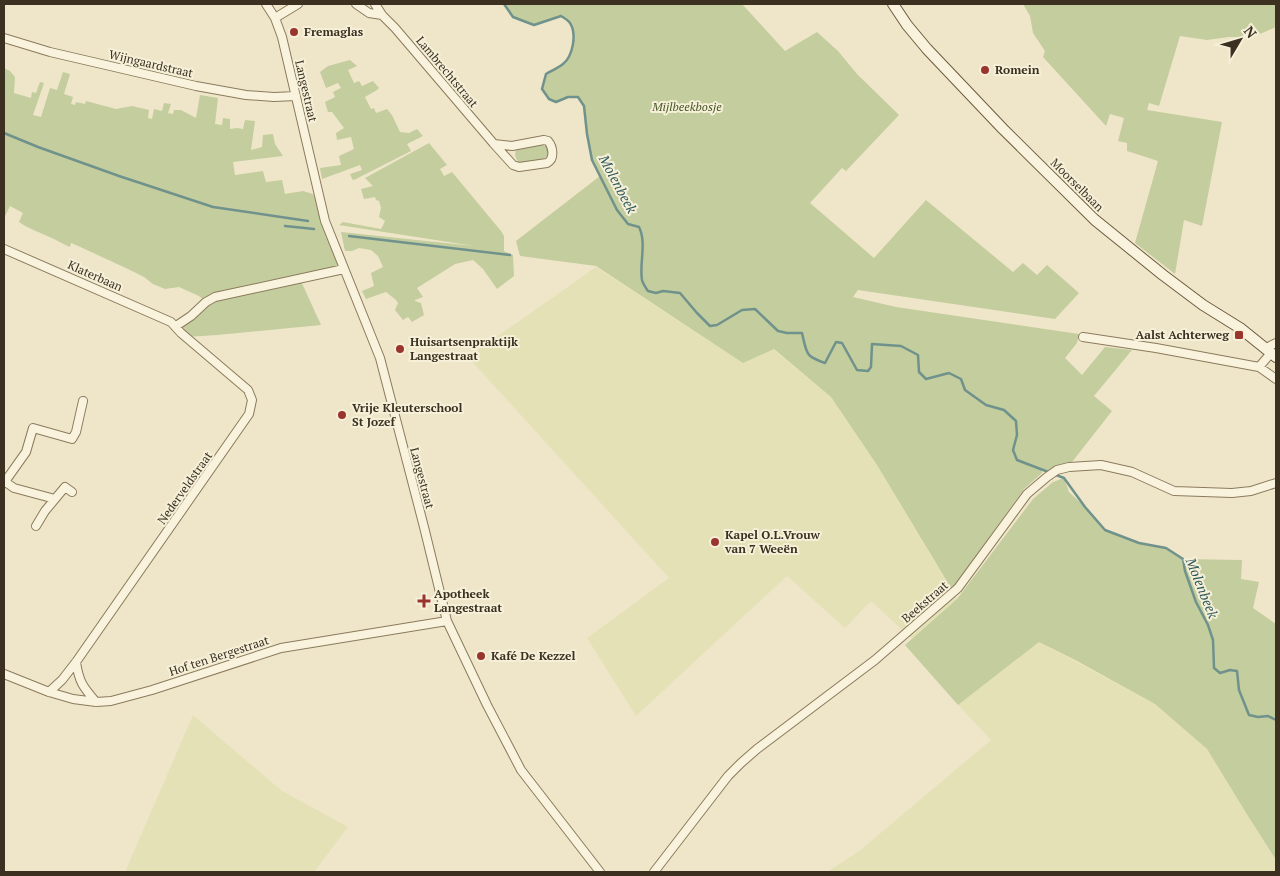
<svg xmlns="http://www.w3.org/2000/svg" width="1280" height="876" font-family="'PT Serif',serif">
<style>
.farmland{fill:#e4e1b6}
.green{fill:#c4cd9d}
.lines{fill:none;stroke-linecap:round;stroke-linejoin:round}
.stream{stroke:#70928c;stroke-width:2.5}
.street-casing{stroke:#8b7a5d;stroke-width:10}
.secondary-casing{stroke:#6d5b40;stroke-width:12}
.street{stroke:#f9f3dd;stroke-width:8}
.secondary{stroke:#f9f3dd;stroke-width:10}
.poi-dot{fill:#9a352e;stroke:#f6f0d9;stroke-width:2}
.labels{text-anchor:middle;stroke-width:4;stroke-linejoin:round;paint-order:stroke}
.poi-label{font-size:12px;font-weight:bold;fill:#3c3021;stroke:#f6f0d9;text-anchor:start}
.street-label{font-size:12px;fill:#3c3021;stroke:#f6f0d9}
.park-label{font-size:12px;font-style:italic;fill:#485828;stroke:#f6f0d9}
.water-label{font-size:14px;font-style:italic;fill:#305b5c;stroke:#f6f0d9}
</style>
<rect width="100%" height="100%" fill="#efe6c9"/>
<!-- farmland -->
<path class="farmland" d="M596 267 743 363 773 349 831 397 877 465 957 599 912 639 871 601 845 628 787 576 636 716 587 638 669 578 468 357Z
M1039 642 1155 704 1207 749 1248 816 1276 860V870L1273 872H827L858 852 991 740 958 705Z
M193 715 282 791 348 827 314 872H125Z"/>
<!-- green -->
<path class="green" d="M504 4H742L785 51 817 32 838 51 857 74 899 115 846 171 842 168 810 203 874 258 926 200 1013 272 1023 263 1037 275 1047 265 1079 293 1055 319 858 290 853 297 896 307 1079 334 1077 343 1065 358 1082 375 1105 347 1132 350 1094 396 1112 411 1072 462 1047 473 1042 470V473L1024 489 955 585 951 588 877 465 831 397 774 349 743 363 596 266 520 256 516 241 600 176 592 160 587 134 584 106 578 97H568L556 102 549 99 542 89 546 74C551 71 558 68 563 64 572 56 577 34 570 23 568 20 564 18 560 16L534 25 513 17Z
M1023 4H1276V27L1260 34 1246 37H1229L1207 40 1180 36 1159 106 1149 103 1147 110 1222 122 1202 226 1184 220 1175 274 1135 243 1158 161 1127 151V143L1118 141 1124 118 1110 114 1106 126 1043 57 1045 51 1033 33 1030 16Z
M350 60 357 66 348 70 354 83 359 81 362 86 373 81 379 88 377 90 365 97 371 109 374 108 376 113 387 109 392 115 400 132 409 133 417 129 423 136 407 144 411 151 354 180 352 179 350 174 362 170 360 165 322 179 320 168 341 165 339 156 354 149 351 137 337 140 336 133 344 128 332 112H328L325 102 335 97 333 92 341 88 338 83 326 88 320 72 328 66Z
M4 68 10 71 15 77 14 93 31 98 32 92 36 93 40 82 44 83 33 115 41 117 50 88 57 90 63 72 70 74 64 94 73 97 71 104 75 105 76 102 85 104 86 101 116 109 132 106 149 110 148 118 152 119 154 109 162 111 164 103 171 104 168 113 173 114 174 110H181L196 118 200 95 218 98 215 124 222 125 223 118 230 119V129L237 128 243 129 245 120 255 121 251 150 262 147 263 135 273 134 275 144 283 156 233 162 235 175 263 171 266 182 282 180 285 194 303 191 313 194 344 269 300 279 321 325 217 335 186 337 176 326 206 302 199 296 179 287 165 289 153 284 144 277 128 269 76 245 71 243 70 247C63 244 58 241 52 238 41 233 29 229 19 222L23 213 10 206 4 218Z
M429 143 447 165 440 169 444 176 452 172 501 231 504 236V251L513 255 514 276 497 289 483 269 473 260 455 264 417 288 423 297 415 300V301L421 303 424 315 412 322 408 317 403 320 395 310 398 303 396 300 386 292 366 299 362 291 374 286 371 273 383 267 378 256 371 250 359 248 352 251H345L341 232 474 246 339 225 343 222 381 229 385 221 379 217 381 208 379 201 376 200 375 197 364 199 361 189 373 186 365 178Z
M541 144 546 147 549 151 548 156 541 160 520 164C516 159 514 156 516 150Z
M1064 478 1069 492 1085 507 1105 530 1139 543 1166 548 1183 559 1242 560 1241 579 1259 582 1253 608 1276 624V860L1248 816 1207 749 1155 704 1077 661 1039 642 958 705 905 645 957 599 1033 499 1053 482Z"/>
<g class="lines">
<!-- stream -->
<path class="stream" d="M504 4 513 17 534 25 561 16C564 18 568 20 570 23 577 34 573 56 563 64 558 68 551 71 546 74L542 89 549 99 556 102 568 97H578L584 106 587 134 592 160 617 210 628 224 639 227C647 243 639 264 642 280 643 284 646 288 648 291L656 293 663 291 680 293 697 313 710 326 717 325 742 310 755 309 778 331 787 333H802C807 354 805 356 825 363L836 342 842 343 857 370 868 371 871 367 872 344 901 346 918 355 919 372 926 379 949 373 961 379 965 390 986 405 1004 410 1016 421 1017 435 1013 450 1017 460 1064 478 1085 507 1105 530 1139 543 1166 548 1183 559 1185 571 1196 602 1208 625 1213 640 1214 668 1220 673 1230 670 1237 671 1239 690 1249 715 1258 717 1268 716 1276 720
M4 133 38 147 119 176 213 207 308 221
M285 226 314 229
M349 236 510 255"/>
<defs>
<path id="street" d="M266 4 275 18 282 37 325 221 380 358 424 527 447 621 487 705 521 770 600 872
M356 4 369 13 382 15
M375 4 382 15 395 28 494 144 513 165 519 167 547 163C555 159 553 147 548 141L544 140 512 146 494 144
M275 18 298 4
M4 38 50 52 196 86 246 95 274 97 296 96
M4 249 171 322 181 333 248 390 252 400 249 414 76 662 62 680 49 692
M176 326 191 316 206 302 215 297 344 269
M1083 337 1156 348 1259 367 1276 379
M1266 348 1276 343
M1259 367 1271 353
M4 481 14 488 55 499 65 487 72 492
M4 483 26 452 33 428 72 439 76 432 83 401
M36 526 45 511 55 499
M76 662C79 682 83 687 96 702
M4 674 49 692 73 699 96 702 111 701 152 690 281 648 447 621
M654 872 728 776 741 763 757 749 875 660 958 588 1027 494 1047 477 1057 470 1069 467 1101 465 1132 472 1174 491 1232 493 1251 491 1276 483"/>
<path id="secondary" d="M893 4 907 25 927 49 1003 129 1095 220 1163 275 1203 305 1240 328 1276 357"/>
</defs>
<!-- street casing -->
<use href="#street" class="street-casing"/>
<!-- secondary casing -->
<use href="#secondary" class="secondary-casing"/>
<!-- street -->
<use href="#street" class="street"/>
<!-- secondary -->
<use href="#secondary" class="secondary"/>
</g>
<!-- markers -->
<g class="poi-dot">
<circle cx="294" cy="32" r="5"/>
<circle cx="985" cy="70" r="5"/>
<rect x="1234" y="330" width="10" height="10" rx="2.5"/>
<circle cx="400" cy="349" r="5"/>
<circle cx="342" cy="415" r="5"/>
<circle cx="715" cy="542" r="5"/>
<path d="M421.5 593.5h5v5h5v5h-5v5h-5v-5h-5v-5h5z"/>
<circle cx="481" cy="656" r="5"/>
</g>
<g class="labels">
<!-- poi labels -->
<g class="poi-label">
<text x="304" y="36">Fremaglas</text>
<text x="995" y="74">Romein</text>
<text x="1229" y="339" text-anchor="end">Aalst Achterweg</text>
<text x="410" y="346">Huisartsenpraktijk<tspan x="410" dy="14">Langestraat</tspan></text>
<text x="352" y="412">Vrije Kleuterschool<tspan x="352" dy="14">St Jozef</tspan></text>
<text x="725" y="539">Kapel O.L.Vrouw<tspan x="725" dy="14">van 7 Weeën</tspan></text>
<text x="434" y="598">Apotheek<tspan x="434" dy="14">Langestraat</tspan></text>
<text x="491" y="660">Kafé De Kezzel</text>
</g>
<!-- street labels -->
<g class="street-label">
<text transform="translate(151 64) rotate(13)" y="4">Wijngaardstraat</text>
<text transform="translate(447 72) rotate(50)" y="4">Lambrechtstraat</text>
<text transform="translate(306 91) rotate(77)" y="4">Langestraat</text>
<text transform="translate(1077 185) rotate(45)" y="4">Moorselbaan</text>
<text transform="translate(95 276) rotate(24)" y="4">Klaterbaan</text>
<text transform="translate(422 478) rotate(75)" y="4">Langestraat</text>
<text transform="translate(185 488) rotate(-55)" y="4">Nederveldstraat</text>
<text transform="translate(925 602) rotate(-41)" y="4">Beekstraat</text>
<text transform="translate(219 656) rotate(-18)" y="4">Hof ten Bergestraat</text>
</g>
<!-- park labels -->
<g class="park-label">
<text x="687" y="111">Mijlbeekbosje</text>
</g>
<!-- water labels -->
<g class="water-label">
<text transform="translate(618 184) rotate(62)" y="5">Molenbeek</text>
<text transform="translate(1202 588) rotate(68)" y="5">Molenbeek</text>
</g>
</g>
<!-- border -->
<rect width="1280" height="876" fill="none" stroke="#3c3021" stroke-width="10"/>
<!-- north arrow -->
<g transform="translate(1240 40) rotate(52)" stroke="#f6f0d9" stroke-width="4" paint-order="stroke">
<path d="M0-4L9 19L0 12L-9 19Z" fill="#3c3021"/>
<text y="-8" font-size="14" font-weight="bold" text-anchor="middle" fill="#3c3021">N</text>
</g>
</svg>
